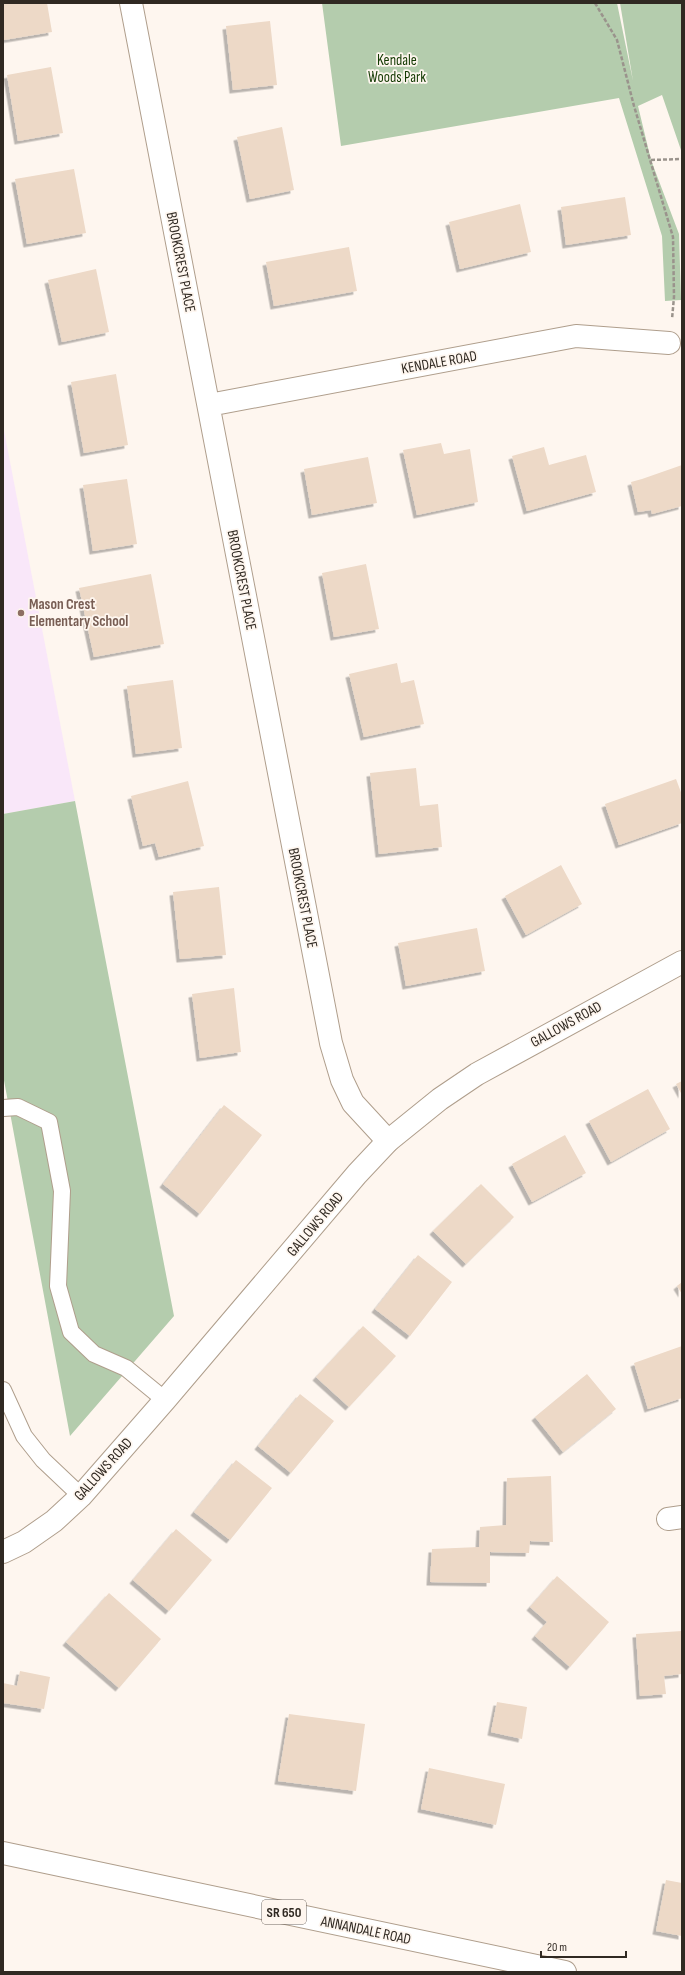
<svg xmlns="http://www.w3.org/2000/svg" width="685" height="1975" font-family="'Sofia Sans Condensed',sans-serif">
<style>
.education{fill:#f9e7f9}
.green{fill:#b4ccad}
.building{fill:#edd9c7;filter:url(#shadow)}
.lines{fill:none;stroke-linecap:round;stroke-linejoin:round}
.lane-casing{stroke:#af9e8c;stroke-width:18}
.street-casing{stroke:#af9e8c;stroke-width:24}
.secondary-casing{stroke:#af9e8c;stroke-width:24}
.primary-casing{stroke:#af9e8c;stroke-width:24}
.path{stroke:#9a938c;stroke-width:2.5;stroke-dasharray:4 2;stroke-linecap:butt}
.lane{stroke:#fff;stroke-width:16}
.street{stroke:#fff;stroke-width:22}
.secondary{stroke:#fff;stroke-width:22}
.primary{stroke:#fff;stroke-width:22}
.education-dot{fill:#8d6e63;stroke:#fef6ef;stroke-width:1.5}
.labels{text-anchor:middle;stroke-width:3.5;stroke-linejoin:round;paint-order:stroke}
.shield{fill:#fef6ef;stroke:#6e6660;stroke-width:1}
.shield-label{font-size:14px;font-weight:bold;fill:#302922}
.park-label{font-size:15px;fill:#133a02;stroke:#fef6ef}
.street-label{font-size:15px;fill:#302922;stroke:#fef6ef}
.education-label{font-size:15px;font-weight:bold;fill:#785e54;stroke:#fef6ef;text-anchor:start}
</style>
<defs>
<filter id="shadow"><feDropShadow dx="-3.5" dy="3.5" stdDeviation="0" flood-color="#0004"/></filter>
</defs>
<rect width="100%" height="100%" fill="#fef6ef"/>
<!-- education -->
<path class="education" d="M3 425 75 801 3 814Z"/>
<!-- green -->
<path class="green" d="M322 3H617L633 81 620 3H682V153L662 95 638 106 651 160 679 234 681 300 665 301 662 236 619 98 341 146Z
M75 801 174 1316 70 1436 3 1075V814Z"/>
<!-- building -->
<path class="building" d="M3 3H47L52 32 4 40Z
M270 21 277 85 233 90 226 26Z
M51 67 63 133 18 141 7 75Z
M282 127 294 190 250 199 237 137Z
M74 169 86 233 27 244 15 179Z
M625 197 631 235 566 245 561 207Z
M520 204 531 252 460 269 449 222Z
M349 247 357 291 274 306 266 262Z
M96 269 109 332 62 342 48 280Z
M116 374 128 445 84 453 71 382Z
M441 443 444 454 470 449 478 502 417 515 403 450Z
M544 447 549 465 586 455 596 492 527 511 512 456Z
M368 457 377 503 312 515 304 469Z
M682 465V506L652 514 651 510 638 512 631 482 642 479Z
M127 479 137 544 93 551 83 485Z
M366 564 379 629 334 637 322 573Z
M151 574 164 644 94 657 79 588Z
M397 663 401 683 414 680 424 724 364 737 349 674Z
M173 680 182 748 136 754 127 686Z
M416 768 420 806 438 804 442 847 379 854 370 773Z
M676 779 682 795V823L619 845 605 804Z
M188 781 204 846 159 857 155 843 143 846 131 796Z
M561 865 582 904 526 935 505 896Z
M219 887 226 955 180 959 173 892Z
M477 928 485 971 406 986 398 943Z
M234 988 241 1052 200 1058 192 994Z
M682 1081V1095L676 1084Z
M648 1089 670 1129 611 1162 589 1121Z
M224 1105 262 1135 200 1214 163 1184Z
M565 1135 586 1173 532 1202 512 1164Z
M481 1184 514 1217 466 1264 433 1231Z
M418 1255 452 1282 410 1336 375 1309Z
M682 1282V1294L677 1286Z
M363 1326 396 1356 349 1407 316 1377Z
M682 1346V1398L648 1409 634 1363Z
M587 1374 616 1409 563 1452 535 1417Z
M300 1394 334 1421 291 1473 258 1446Z
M236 1460 272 1488 230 1540 194 1512Z
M551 1476 553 1542 530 1541 529 1553 490 1552V1583L430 1582 432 1549 479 1547 480 1527 506 1525 507 1478Z
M176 1529 212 1560 169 1611 133 1580Z
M557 1576 609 1622 570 1667 535 1636 547 1622 530 1607Z
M109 1593 161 1639 119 1688 66 1642Z
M682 1631V1674L664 1676 666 1694 640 1696 636 1634Z
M20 1671 50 1677 44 1709 3 1703V1683L17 1686Z
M497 1702 527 1707 522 1739 491 1732Z
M289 1714 365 1724 356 1791 278 1781Z
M429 1768 505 1784 496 1825 421 1809Z
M666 1880 682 1883V1936L656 1931Z"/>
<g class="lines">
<defs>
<path id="lane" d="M3 1108 18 1107 49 1122 62 1191 58 1286 71 1332 94 1354 126 1368 165 1400
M3 1390 24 1436 43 1460 81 1496"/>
<path id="street" d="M131 3 331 1043 342 1080 353 1103 388 1141
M209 405 576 336 669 343
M668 1519 682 1517"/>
<path id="secondary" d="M3 1552 24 1542 54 1521 81 1496 165 1400 357 1174 388 1141 440 1099 477 1074 682 962"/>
<path id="primary" d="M3 1853 565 1972"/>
</defs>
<!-- lane casing -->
<use href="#lane" class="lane-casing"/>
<!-- street casing -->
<use href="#street" class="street-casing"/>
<!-- secondary casing -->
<use href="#secondary" class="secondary-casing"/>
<!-- primary casing -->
<use href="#primary" class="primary-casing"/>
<!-- path -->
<path class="path" d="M595 3 617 40 634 106 673 237 674 297 672 319
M651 160 682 159"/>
<!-- lane -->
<use href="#lane" class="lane"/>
<!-- street -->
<use href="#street" class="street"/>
<!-- secondary -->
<use href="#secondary" class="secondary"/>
<!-- primary -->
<use href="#primary" class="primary"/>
</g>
<!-- markers -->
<circle class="education-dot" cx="21" cy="613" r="4"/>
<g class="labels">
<!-- shield labels -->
<rect class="shield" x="262" y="1900" width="44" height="24" rx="3"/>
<g class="shield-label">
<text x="284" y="1917">SR 650</text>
</g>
<!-- park labels -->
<g class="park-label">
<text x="397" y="65">Kendale<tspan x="397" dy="17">Woods Park</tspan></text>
</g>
<!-- street labels -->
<g class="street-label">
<text transform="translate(181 262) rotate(79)" y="5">BROOKCREST PLACE</text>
<text transform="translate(439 362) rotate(-10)" y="5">KENDALE ROAD</text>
<text transform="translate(242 580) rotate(79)" y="5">BROOKCREST PLACE</text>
<text transform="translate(303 898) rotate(79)" y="5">BROOKCREST PLACE</text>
<text transform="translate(566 1024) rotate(-29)" y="5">GALLOWS ROAD</text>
<text transform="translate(315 1224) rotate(-50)" y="5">GALLOWS ROAD</text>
<text transform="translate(103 1469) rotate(-48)" y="5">GALLOWS ROAD</text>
<text transform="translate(366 1930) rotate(12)" y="5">ANNANDALE ROAD</text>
</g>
<!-- education labels -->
<g class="education-label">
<text x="29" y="609">Mason Crest<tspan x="29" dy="17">Elementary School</tspan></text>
</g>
</g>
<!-- border -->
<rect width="685" height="1975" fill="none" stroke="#302922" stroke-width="8"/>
<!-- scale -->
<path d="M541 1951v6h85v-6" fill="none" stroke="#302922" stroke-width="2"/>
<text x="547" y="1951" font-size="12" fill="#302922" stroke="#fef6ef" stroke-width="3" paint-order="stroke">20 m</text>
</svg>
